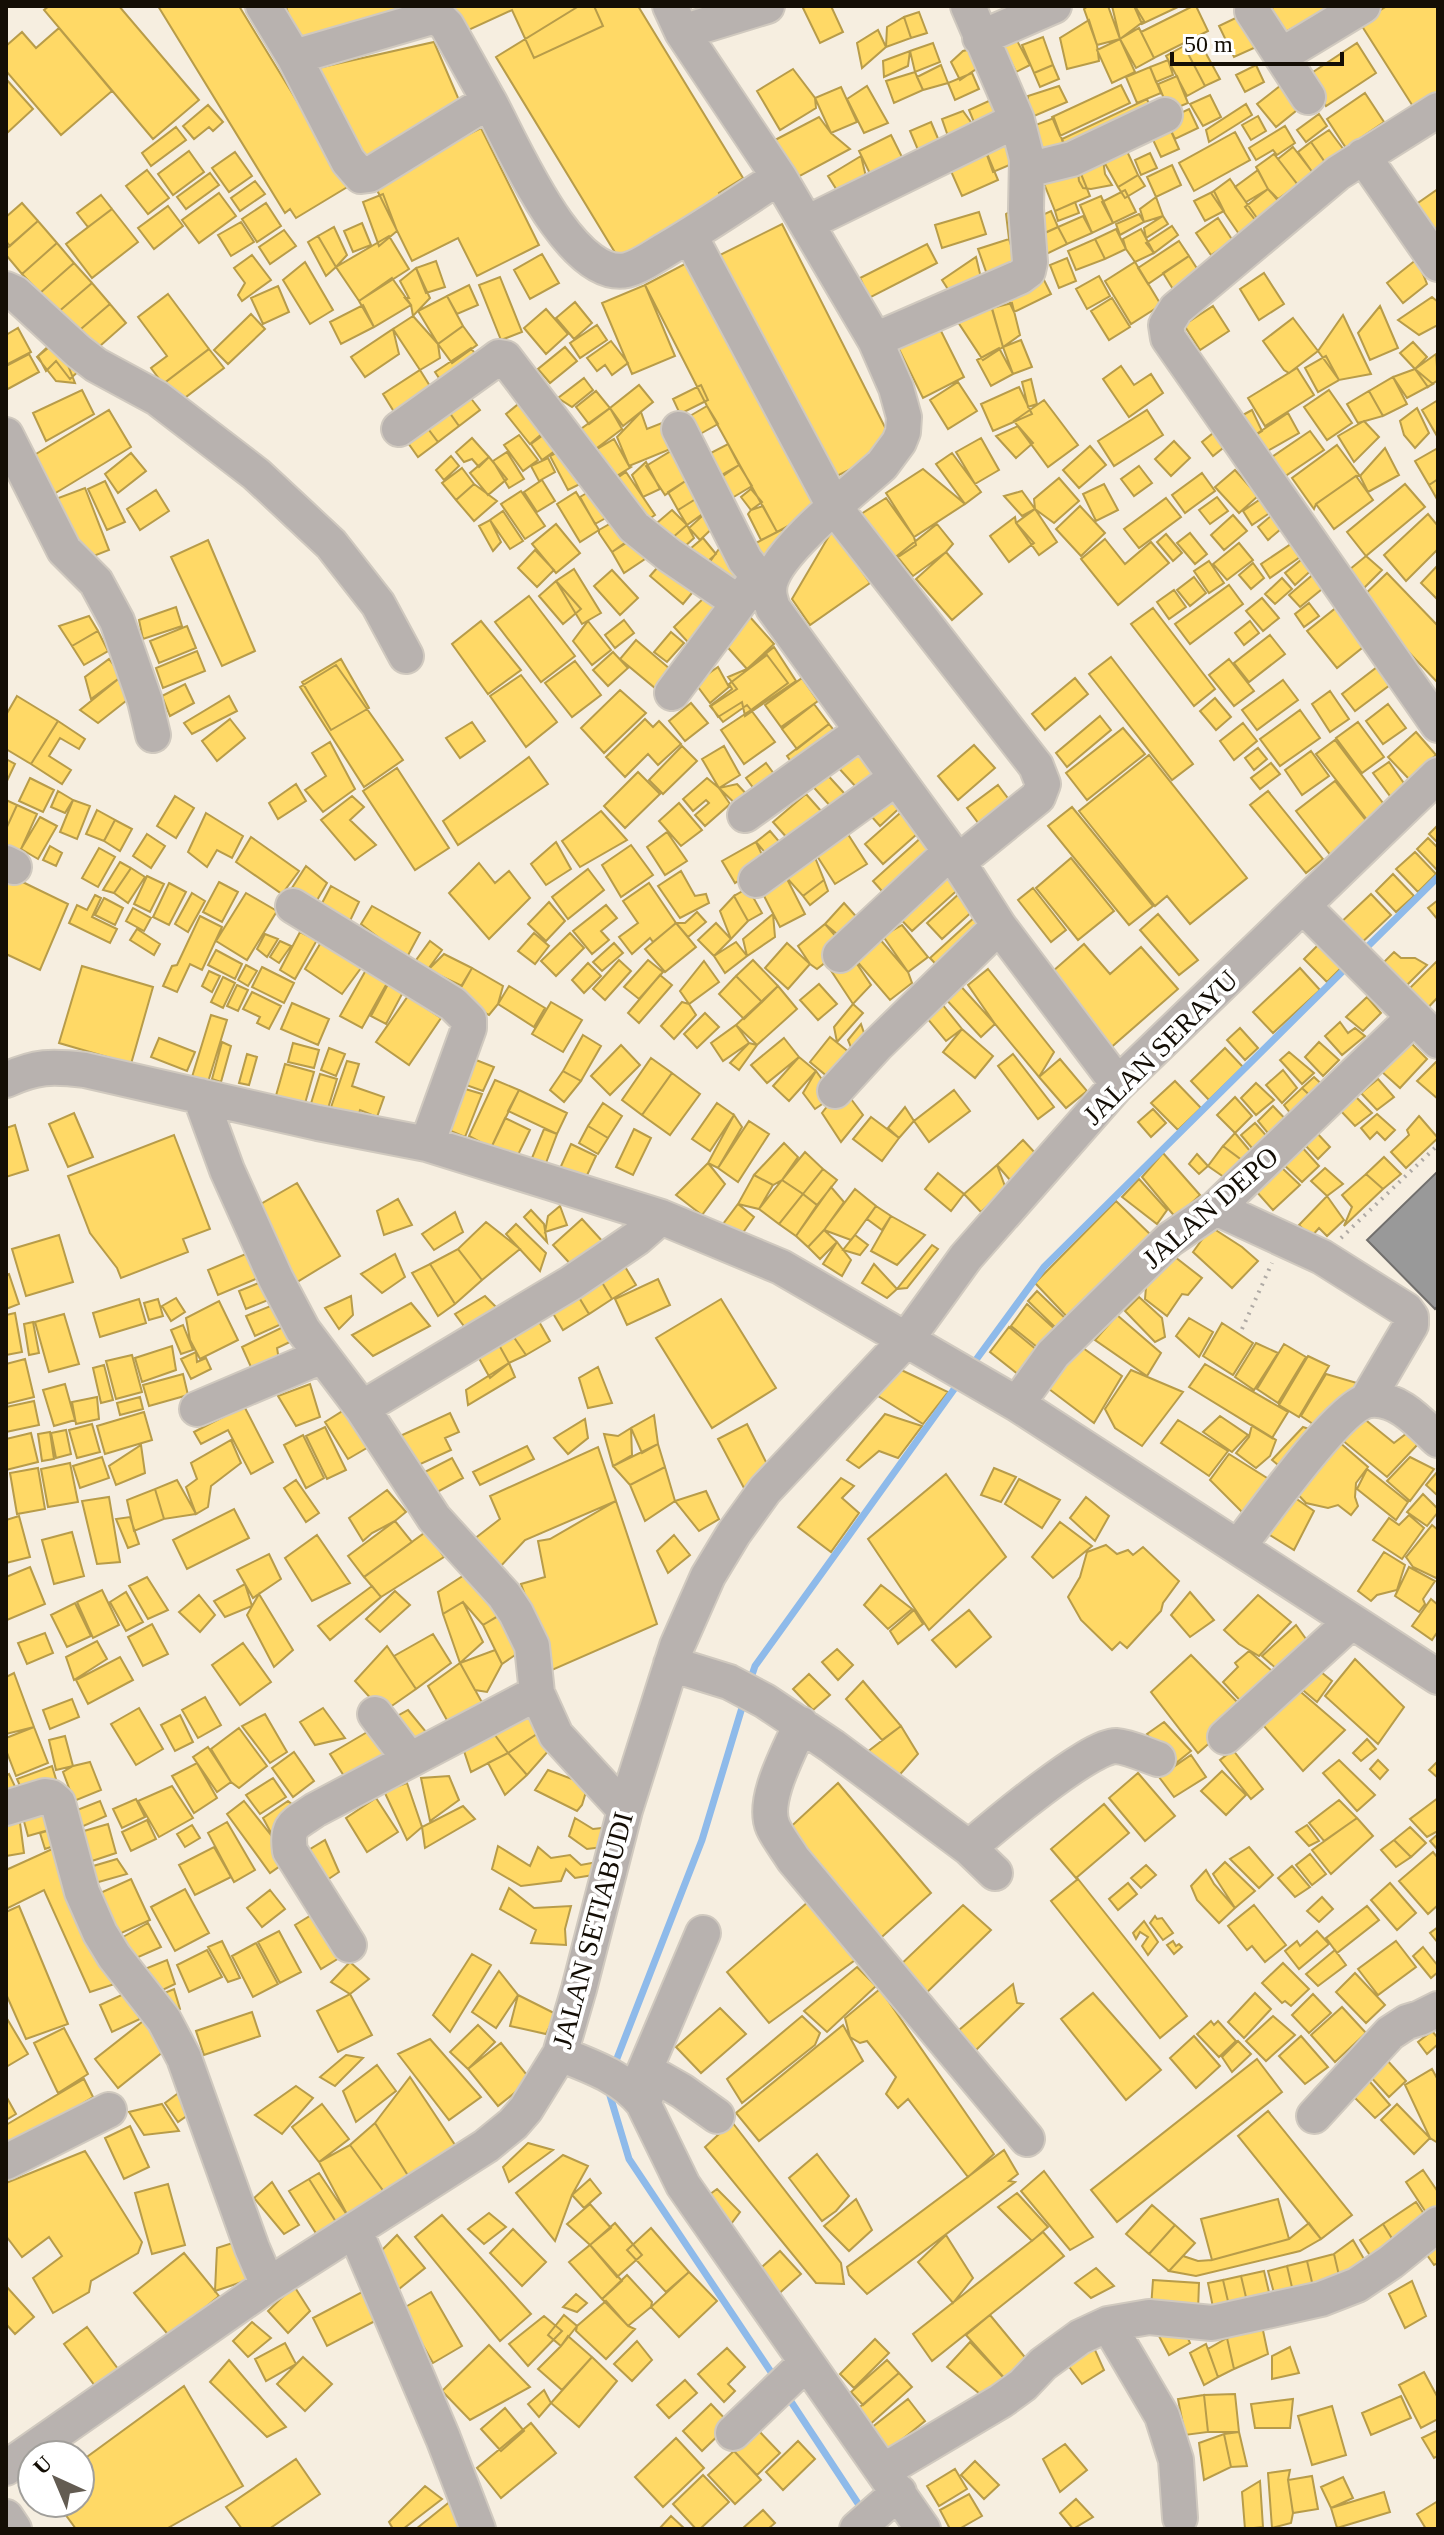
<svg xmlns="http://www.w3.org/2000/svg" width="1444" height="2535" font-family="Georgia,serif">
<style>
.homes{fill:#ffd966;stroke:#b89c49;stroke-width:2}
.industry{fill:#999;stroke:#716f6d;stroke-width:2}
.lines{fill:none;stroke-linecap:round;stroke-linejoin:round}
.stream{stroke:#8ebaea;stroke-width:7}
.minor-casing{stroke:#d0c9bf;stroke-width:38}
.path{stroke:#afaaa5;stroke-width:4;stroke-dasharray:2 6;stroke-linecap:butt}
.minor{stroke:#b8b2af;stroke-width:34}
.labels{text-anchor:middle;stroke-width:8;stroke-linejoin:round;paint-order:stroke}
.street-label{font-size:28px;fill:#140e05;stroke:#fff}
</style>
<rect width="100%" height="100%" fill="#f6eee0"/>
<!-- homes -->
<path class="homes" d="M49 6H119L199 100 153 139 44 10Z
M158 6H239L349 186 296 218 290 209 285 213Z
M286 6H428L295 41Z
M449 6H594L603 26 534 58 512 10 462 33Z
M579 6H638L743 178 719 193 726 209 622 264 496 57Z
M802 6H831L843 32 820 43Z
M1088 6H1108L1120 39 1097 45 1084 9Z
M1112 6H1135L1144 21 1120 39Z
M1134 6H1180L1142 24Z
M1193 6H1196L1208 31 1154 58 1141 32Z
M1276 6H1328L1329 9 1276 37 1263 12Z
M1387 6H1438V93L1414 108 1360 23Z
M1250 11 1265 43 1234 57 1219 26Z
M919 12 927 33 911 38 904 17Z
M904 17 911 38 886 47 887 27Z
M1089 20 1097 45 1099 61 1067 69 1060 38Z
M59 28 112 91 61 135 6 71V46L22 32 36 48Z
M1139 28 1154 58 1136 68 1120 39Z
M878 30 886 47 862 68 857 43Z
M1014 35 1030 65 1016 72 1001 42Z
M1043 37 1053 65 1034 73 1022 45Z
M1120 39 1135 72 1112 83 1097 50Z
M1198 39 1220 79 1205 86 1184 46Z
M434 42 462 107 363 169 318 68Z
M933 43 940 62 915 72 910 51Z
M1357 43 1376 73 1326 106 1307 76Z
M1184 46 1205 86 1187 96 1166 56Z
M979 47 985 63 960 80 951 62 963 51Z
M910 51 908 66 884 77 883 61Z
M1168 60 1173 75 1156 82 1150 67Z
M941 65 948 83 923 90 917 77Z
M1053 65 1059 79 1040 87 1034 73Z
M1256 65 1264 82 1245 92 1236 75Z
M1150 67 1161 93 1137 103 1126 77Z
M793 69 815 98 816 108 780 130 757 91Z
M915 72 923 90 894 103 886 81Z
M972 73 979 89 955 100 948 83Z
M1177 76 1188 103 1169 111 1158 84Z
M6 79 33 109 6 134Z
M1289 79 1307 102 1276 127 1257 104Z
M1121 85 1130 103 1060 136 1052 117Z
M867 86 888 123 864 133 847 99Z
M1059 86 1067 102 1027 119 1028 96Z
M841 87 857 122 831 133 815 98Z
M1365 93 1384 122 1346 148 1327 119Z
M1002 95 1006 119 978 132 969 110Z
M1210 95 1221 117 1203 126 1190 104Z
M1147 99 1155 119 1070 158 1062 139Z
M1246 104 1252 115 1209 142 1206 130Z
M208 105 223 122 213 131 209 127 194 139 183 126Z
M1189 109 1198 128 1175 139 1166 120Z
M963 111 978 132 950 142 942 119Z
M1319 114 1327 126 1306 142 1297 130Z
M1258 116 1266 131 1251 140 1242 125Z
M819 117 831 133 850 149 796 178 775 140Z
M1054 118 1069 159 1032 151 1025 129Z
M1166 120 1179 149 1161 157 1148 129Z
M931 122 942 148 921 157 910 131Z
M1285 126 1295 143 1277 155 1273 150 1256 160 1249 148Z
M176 127 186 140 151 166 142 153Z
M481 128 539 245 477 276 458 238 412 261 373 182Z
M1329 130 1347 154 1329 168 1311 142Z
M1235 132 1250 160 1194 191 1179 163Z
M891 135 906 165 874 182 859 151Z
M1010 135 1019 161 993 172 983 144Z
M1311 142 1329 168 1313 173 1298 152Z
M983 144 998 180 962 196 946 160Z
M1293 147 1313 173 1298 185 1278 159Z
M1126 149 1138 175 1118 187 1103 160Z
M189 151 204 172 173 195 158 174Z
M235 152 252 176 229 192 212 168Z
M1150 153 1157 168 1141 175 1135 160Z
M1274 154 1298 185 1278 199 1268 189 1256 167Z
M861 156 868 185 843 200 828 176Z
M1103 160 1105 174 1112 185 1091 189 1083 188 1079 181 1077 164Z
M1077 164 1090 196 1055 211 1043 181Z
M1172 165 1181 185 1156 197 1147 177Z
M147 170 169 198 148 214 126 186Z
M1258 170 1268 189 1246 202 1235 187Z
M210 173 219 185 186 209 177 197Z
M1138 175 1145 186 1125 198 1118 187Z
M1230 179 1261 224 1241 237 1211 193Z
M255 181 265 194 240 211 231 198Z
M1268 189 1280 203 1256 221 1245 207Z
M1438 189V227L1433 231 1415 205Z
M1125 190 1136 212 1113 223 1102 202Z
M1214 191 1224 211 1205 221 1194 201Z
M219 193 236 216 199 243 182 220Z
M383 194 397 231 379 246 363 202Z
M101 195 112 209 88 227 77 213Z
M1101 196 1113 223 1092 233 1080 205Z
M1156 197 1163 216 1144 222 1140 209Z
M1075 202 1079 213 1058 221 1055 211Z
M22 203 38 221 10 246 6 241V217Z
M266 203 281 226 257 242 242 219Z
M168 206 183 226 154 249 138 228Z
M1016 208 1022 232 1009 239 1006 214Z
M112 209 138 242 92 278 66 244Z
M1051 211 1058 227 1040 235 1038 217Z
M979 212 986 234 942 248 935 225Z
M1139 214 1144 222 1120 235 1116 224Z
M1083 216 1092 233 1067 244 1058 227Z
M1163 216 1168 224 1146 238 1144 228Z
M1218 218 1233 241 1211 255 1196 233Z
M38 221 57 243 22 274 6 255V249Z
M241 222 254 242 231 256 218 235Z
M362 223 371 245 353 252 344 231Z
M782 224 895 447 829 480 716 257Z
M1172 226 1178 235 1154 253 1146 243Z
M334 227 347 255 336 267 318 236Z
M1058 227 1067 244 1040 257 1032 239Z
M1116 229 1126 249 1105 259 1095 239Z
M1141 229 1154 253 1135 262 1126 249 1123 239Z
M284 230 296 246 270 264 259 247Z
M318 236 336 267 326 276 308 242Z
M389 236 409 269 359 301 336 267Z
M1009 239 1019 270 989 280 978 249Z
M1095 239 1105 259 1076 270 1068 251Z
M1179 241 1189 256 1148 284 1138 268Z
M57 243 74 263 40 293 22 274Z
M927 244 937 263 869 298 860 278Z
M542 254 559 283 530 299 514 270Z
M252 255 271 280 242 301 238 295 245 283 234 268Z
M1189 256 1203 278 1176 294 1163 273Z
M976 257 982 282 955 300 942 280Z
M696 258 829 504 777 532 707 406 645 285Z
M1067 258 1076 281 1059 288 1050 265Z
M1417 259 1427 284 1403 303 1387 283Z
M436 261 445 287 426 293 416 268Z
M305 262 333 310 310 324 283 280Z
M1135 262 1161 305 1131 324 1105 281Z
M74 263 92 283 57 313 40 293Z
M416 268 430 298 413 316 411 305 405 298H409L400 281Z
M1264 273 1284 304 1259 320 1240 289Z
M1041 274 1051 294 1014 312 1004 291Z
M1099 276 1110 296 1087 309 1076 289Z
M500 277 522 332 501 340 479 285Z
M392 278 411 305 374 327 359 301Z
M92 283 110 304 75 334 57 313Z
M469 285 478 305 457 314 447 296Z
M645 285 675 356 632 374 602 303Z
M278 286 289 312 263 324 251 298Z
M168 294 209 349 163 384 151 368 167 356 138 317Z
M447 296 463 326 438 344 418 311Z
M1432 297 1438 302V325L1419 335 1398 320Z
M1112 298 1130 327 1109 340 1091 311Z
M989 299 1003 347 983 360 950 310Z
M575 302 592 323 574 339 556 318Z
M1012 303 1020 335 1003 347 992 308Z
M110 304 126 323 92 353 75 334Z
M363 305 374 327 341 344 330 322Z
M1213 306 1229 331 1200 350 1184 325Z
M1380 306 1398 348 1370 360 1358 333Z
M546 309 568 334 546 354 524 328Z
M251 314 265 329 228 364 214 350Z
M1343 315 1371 374 1339 380 1318 351Z
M413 316 438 344 440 358 420 370 393 329Z
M934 317 964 377 923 398 893 337Z
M1293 318 1318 351 1289 373 1284 370 1263 341Z
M597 325 607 340 580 358 570 343Z
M463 326 477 345 452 363 438 344Z
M18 328 31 352 6 365V335Z
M393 329 399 354 365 377 351 357Z
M56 339 83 367 70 379 56 361 46 371 38 356Z
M58 340 75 383 56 381 37 357Z
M1021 340 1032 367 1013 374 1003 347Z
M611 341 628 363 612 375 605 365 597 371 587 358Z
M1413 342 1427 357 1415 369 1400 353Z
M565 347 577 361 550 383 538 369Z
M471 348 483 365 447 390 435 372Z
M999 348 1013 374 991 386 977 360Z
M209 349 224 368 178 403 163 384Z
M29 354 39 372 6 390V366Z
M1436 354 1438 380 1428 387 1415 369Z
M1326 356 1339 380 1318 392 1305 368Z
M1121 366 1134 385 1151 374 1163 393 1129 417 1103 379Z
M1297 368 1314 395 1265 426 1248 398Z
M1415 369 1433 384 1407 398 1393 377Z
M420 370 438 399 401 423 383 394Z
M1393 377 1407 404 1383 416 1369 391Z
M584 378 593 390 572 407 558 398Z
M1031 379 1037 404 1028 407 1022 382Z
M958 382 977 411 948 429 930 400Z
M639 385 653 402 623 426 610 408Z
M701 385 708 400 680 414 673 399Z
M462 387 480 410 459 426 442 402Z
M1019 387 1032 414 993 431 981 404Z
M82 390 94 414 46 441 33 413Z
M1329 390 1352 423 1327 440 1304 407Z
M596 391 610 408 589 424 576 407Z
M1369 391 1383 416 1358 423 1347 404Z
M527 397 551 426 530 444 506 414Z
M1044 400 1078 445 1048 467 1014 421Z
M1438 400V435L1437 436 1422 410Z
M442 402 459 426 438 442 420 418Z
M707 406 718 424 693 438 683 420Z
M610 408 622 429 593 451 578 431Z
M1417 408 1429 433 1415 448 1404 435 1400 421Z
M109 410 131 447 54 494 31 457Z
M1147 410 1163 435 1114 466 1098 441Z
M1252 410 1262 431 1252 437 1241 416Z
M641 412 647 429 662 423 673 448 629 466 617 437Z
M1288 413 1299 433 1264 453 1252 437Z
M420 418 438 442 418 457 401 433Z
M1364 421 1379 437 1354 462 1338 436Z
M1018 426 1033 443 1016 458 996 436Z
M554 427 566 443 542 460 531 444Z
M1217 430 1228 444 1213 456 1202 442Z
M1310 431 1324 450 1275 483 1263 463Z
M519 435 538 460 523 471 504 445Z
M472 438 489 457 479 467 472 459 464 462 456 452Z
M981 438 999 470 975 484 956 452Z
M614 439 629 466 631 467 607 482 589 454Z
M1174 441 1190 458 1171 476 1155 459Z
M728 444 739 465 716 478 705 456Z
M1337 445 1360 476H1356L1316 504 1314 509 1292 478Z
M570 446 588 480 568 490 550 456Z
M1090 446 1106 465 1079 488 1063 470Z
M676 448 690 478 665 495 646 466Z
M1385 448 1399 475 1368 492 1360 476Z
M1438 448V479L1429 485 1415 461Z
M507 452 524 479 509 488 493 461Z
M131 453 146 471 118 493 105 474Z
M952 453 981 492 965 504 936 464Z
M451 456 459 466 444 480 436 470Z
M489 457 507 479 488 495 470 473Z
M548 458 555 472 539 481 531 466Z
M646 462 660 489 643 497 632 475Z
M739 465 752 486 732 498 720 478Z
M1139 466 1152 483 1134 496 1121 479Z
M462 468 474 484 456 500 442 483Z
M923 469 965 504 914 537 886 493Z
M1235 470 1258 496 1239 513 1215 487Z
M626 472 655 515 635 528 607 485Z
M1202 473 1215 491 1185 513 1172 495Z
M1356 476 1373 500 1334 529 1316 504Z
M690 478 702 495 678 510 668 492Z
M1059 478 1079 501 1054 523 1035 509 1034 499Z
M1438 479V501L1429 485Z
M542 480 555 501 537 512 524 492Z
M105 481 125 522 107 530 88 489Z
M474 484 497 501 474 521 456 500Z
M1104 484 1118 510 1096 521 1083 494Z
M1405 484 1425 507 1366 556 1347 532Z
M597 487 613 514 595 524 580 497Z
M85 488 109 550 78 562 53 500Z
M751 489 762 502 751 510 741 497Z
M156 490 169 511 140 530 127 509Z
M521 491 545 526 525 539 501 504Z
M1022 491 1035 509 1022 516 1004 496Z
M576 492 599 530 580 542 557 504Z
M702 495 711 508 687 525 678 510Z
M1265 496 1274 510 1252 525 1243 511Z
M1217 497 1228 511 1210 524 1199 510Z
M886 498 914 537 916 545 889 563 858 516Z
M1166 498 1181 517 1139 548 1124 529Z
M763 506 777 532 761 540 748 514 751 510Z
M1080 506 1105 533 1081 556 1056 529Z
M711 508 722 519 700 540 689 528Z
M1035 509 1057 542 1039 555 1016 523Z
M672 510 687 525 663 546 650 529Z
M503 511 523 541 510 549 490 520Z
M1428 514 1438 526V549L1406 581 1384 555Z
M1233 515 1247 531 1224 550 1211 535Z
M1272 515 1282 528 1268 540 1258 527Z
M1015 517 1016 523 1034 543 1009 562 990 536Z
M620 518 633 537 612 552 599 533V530Z
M490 520 501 542 493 551 479 526Z
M556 524 580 553 556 573 532 544Z
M937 524 953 544 946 552 913 576 897 556Z
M687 525 694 538 673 557 663 546Z
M783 529 792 546 763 571 750 546Z
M833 529 870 583 810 625 792 599Z
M1190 533 1207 554 1195 564 1177 543Z
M1166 534 1182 553 1173 561 1157 542Z
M703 538 716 554 698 570 684 554Z
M1105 539 1125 564 1151 542 1169 563 1118 605 1081 559Z
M208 540 255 651 222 666 171 557Z
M631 540 645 559 624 573 612 552Z
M1239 543 1253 560 1227 580 1213 564Z
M1291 544 1300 557 1270 578 1261 564Z
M721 546 744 572 727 587 707 566Z
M535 550 554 570 537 587 518 568Z
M946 552 982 594 952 620 916 579Z
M1307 555 1316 566 1295 585 1285 573Z
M1366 556 1382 570 1360 592 1344 574Z
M664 560 696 588 683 604 650 576Z
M1209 561 1224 583 1209 593 1194 571Z
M1253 563 1264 578 1251 589 1239 575Z
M1438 565V600L1421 583Z
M574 569 601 613 582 624 556 581Z
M612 570 638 598 620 615 594 586Z
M1316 572 1327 585 1300 607 1289 595Z
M1387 573 1438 626V683L1359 600Z
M1194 577 1206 593 1190 606 1177 590Z
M1282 578 1292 589 1275 604 1265 594Z
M556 581 581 609 563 624 539 596Z
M1229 585 1243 604 1190 644 1175 624Z
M713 589 729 606 697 652 674 627Z
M1174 590 1186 607 1169 619 1157 602Z
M529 596 575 656 541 682 495 622Z
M1262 598 1279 618 1263 631 1246 611Z
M1309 603 1319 616 1304 627 1295 614Z
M176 607 182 626 143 639 139 620Z
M1337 607 1367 644 1337 668 1307 631Z
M1153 608 1215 689 1194 706 1131 624Z
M89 616 98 631 72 646 59 626Z
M750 617 774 644 747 669 722 641Z
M624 620 634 633 615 648 605 635Z
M481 621 521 670 488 694 452 644Z
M588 621 611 650 592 665 573 641Z
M1250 621 1259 633 1244 645 1235 633Z
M187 626 196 648 159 663 150 641Z
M98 631 108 651 84 665 72 646Z
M671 632 684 643 667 662 654 652Z
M1270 635 1285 654 1249 682 1234 663Z
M636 640 677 675 661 693 620 659Z
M774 647 796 681 745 716 742 702 718 717 711 706 737 689 728 677 747 669Z
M197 651 205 671 163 688 156 668Z
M613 652 628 668 608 686 593 670Z
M767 655 788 683 751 710 747 705 723 722 710 706 732 689 729 684Z
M1111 657 1193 764 1172 780 1089 674Z
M109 659 122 676 91 699 85 677Z
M341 659 369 708 331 730 302 682Z
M1229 659 1254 691 1234 706 1209 675Z
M575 661 601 695 572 717 545 683Z
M1381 664 1394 682 1355 711 1342 694Z
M336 665 403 760 364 787 300 687Z
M718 667 729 687 710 703 695 683Z
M521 675 557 722 526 747 490 696Z
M122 676 131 697 98 723 80 710Z
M802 678 818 701 781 727 765 705Z
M1075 678 1088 694 1045 730 1032 714Z
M1283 680 1298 700 1257 730 1242 710Z
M185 684 194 703 170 716 162 696Z
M620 690 646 713 604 753 581 728Z
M1330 691 1349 719 1330 732 1312 704Z
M17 696 58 721 31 764 6 749V715Z
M229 696 237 711 192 734 184 723Z
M1215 698 1231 717 1216 730 1200 711Z
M691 703 708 723 685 741 669 721Z
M814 704 829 724 797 749 782 729Z
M1388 704 1406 728 1383 744 1366 721Z
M751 710 775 742 744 764 721 730Z
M1300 710 1320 738 1280 766 1260 739Z
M1100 716 1111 730 1067 767 1056 753Z
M230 719 245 738 217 761 202 741Z
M645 719 653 727 659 721 681 744 658 765 648 754 625 777 606 757Z
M58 721 85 739 79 749 60 738 49 756 71 770 62 784 31 764Z
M472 722 485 741 460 758 446 738Z
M1358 722 1384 757 1362 773 1336 738Z
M1243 723 1257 741 1234 760 1220 741Z
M829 724 843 742 799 773 787 756Z
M1123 728 1145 754 1087 800 1066 773Z
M1416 732 1436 755 1409 779 1388 757Z
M1335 740 1386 807 1368 821 1316 754Z
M330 742 355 789 323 812 305 790 326 776 312 753Z
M974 745 995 768 958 800 938 776Z
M682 746 697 761 663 794 649 780Z
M724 746 740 775 719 788 702 759Z
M858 746 889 780 867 799 836 765Z
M1258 748 1267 759 1254 770 1245 758Z
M1311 751 1329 776 1302 795 1285 770Z
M1149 755 1247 878 1190 924 1167 896 1155 906 1079 811Z
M529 757 548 784 458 845 443 821Z
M6 759 15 764 6 783Z
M1389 762 1408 789 1393 800 1373 773Z
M766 763 780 782 760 797 746 778Z
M1271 763 1280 774 1260 789 1251 778Z
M397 768 449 848 415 870 363 791Z
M823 770 854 804 840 817 809 782Z
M638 772 660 794 625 828 604 806Z
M30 778 54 790 43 812 19 801Z
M707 778 719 788 730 804 705 826 695 815 709 803 706 800 693 811 683 799Z
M1335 781 1371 827 1332 857 1296 811Z
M296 784 306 801 278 819 269 803Z
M737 784 750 798 744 812 719 788Z
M890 784 906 802 880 826 864 808Z
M998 785 1013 805 982 828 967 808Z
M58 791 73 800 65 813 51 807Z
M1268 791 1323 859 1306 873 1250 805Z
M806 794 829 820 796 848 773 822Z
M175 796 194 808 176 838 157 826Z
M352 796 364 807 350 820 376 845 355 860 321 820Z
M6 800 17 805 6 829Z
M73 800 90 806 77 839 60 832Z
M679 803 702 830 681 846 659 821Z
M17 805 37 814 17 858 6 853V829Z
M907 807 925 827 883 864 865 844Z
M1072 807 1153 906 1129 925 1048 826Z
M97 810 115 820 104 841 86 834Z
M601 811 627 840 580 867 562 841Z
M206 813 243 836 232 858 217 850 207 867 188 852Z
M40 817 57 826 38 859 21 849Z
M115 820 132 829 120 851 104 841Z
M842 825 867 864 835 884 810 845Z
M1438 825V843L1429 834Z
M770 831 788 852 774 863 756 842Z
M667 832 687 861 665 875 647 847Z
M147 834 165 846 151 868 133 856Z
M924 835 940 853 889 899 873 881Z
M251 837 299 871 282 894 236 862Z
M1428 838 1438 848V871L1417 849Z
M556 842 571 869 546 885 531 864Z
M756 842 766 863 735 883 722 861Z
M631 845 653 875 621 897 602 865Z
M810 845 824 880 803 896 786 877Z
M50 846 62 853 56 866 43 860Z
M99 848 115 857 98 887 82 878Z
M1415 852 1436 874 1418 892 1396 869Z
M1071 858 1114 911 1078 940 1036 888Z
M120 862 131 868 114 893 103 890Z
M942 862 963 885 912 931 891 909Z
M479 863 495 883 509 871 530 898 489 939 449 893Z
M306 866 327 883 313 907 290 891Z
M131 868 145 877 128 903 114 893Z
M588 869 604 890 568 919 552 897Z
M681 871 695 896 706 894 709 903 680 918 658 886Z
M6 874 68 904 40 970 6 954Z
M1393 874 1414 896 1396 912 1376 891Z
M147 876 164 884 150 912 134 904Z
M786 877 805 914 780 927 761 890Z
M824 880 828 891 810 905 803 896Z
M219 882 238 892 222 922 203 912Z
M169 883 186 892 169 925 153 917Z
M649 883 676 923 653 942 650 938 632 954 619 937 638 923 623 901Z
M331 886 359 902 348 925 320 907Z
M748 888 762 913 748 921 734 896Z
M1033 888 1066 930 1051 942 1018 900Z
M961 892 976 908 942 939 927 923Z
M192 893 205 901 188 932 175 924Z
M246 893 277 911 247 960 216 941Z
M1371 894 1391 915 1357 947 1337 926Z
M95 895 101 898 92 917 117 929 110 943 69 923 77 905 87 910Z
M734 896 748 921 731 939 720 911Z
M104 898 123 908 115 925 95 915Z
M1438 900V920L1428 908Z
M549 902 565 921 546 941 528 924Z
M844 903 861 922 843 939 825 924Z
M606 905 617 918 601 931 609 940 592 954 573 931Z
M372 906 420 933 406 959 361 924Z
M133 908 151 918 144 931 126 921Z
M697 912 706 922 688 937 676 923H685Z
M773 914 775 937 747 956 743 939Z
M1158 914 1198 960 1179 975 1140 930Z
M200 916 222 927 202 970 190 964 177 992 163 986 172 966 177 965Z
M976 916 991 931 945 974 930 958Z
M676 923 696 947 665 972 645 949Z
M716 923 731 939 714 956 698 940Z
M825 924 845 947 817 969 810 964 798 946Z
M902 925 928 957 908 972 883 936Z
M137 929 160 944 154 955 130 940Z
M872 930 908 972 912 983 890 1000 849 952Z
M300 932 317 940 295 979 280 970Z
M534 933 549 946 535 964 518 951Z
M570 933 584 948 556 976 541 961Z
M265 934 278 939 267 957 257 949Z
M323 939 361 968 342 994 305 969Z
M280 941 291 946 279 963 270 957Z
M430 941 442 950 423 976 411 967Z
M736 942 747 956 725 973 714 956Z
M614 943 623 953 602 971 593 962Z
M787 943 810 964 788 989 765 968Z
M1320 943 1342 967 1327 982 1304 959Z
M1084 944 1110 974 1141 947 1178 989 1108 1050 1045 978Z
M216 950 242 964 235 979 208 965Z
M849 952 871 985 853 1004 828 966Z
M1394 952 1401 958H1415L1427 965 1400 992 1377 969Z
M444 954 472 968 462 986 428 970Z
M619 960 631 971 605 1000 593 989Z
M648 960 663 972 639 999 624 987Z
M753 960 778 986 762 1002 736 976Z
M704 961 719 982 689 1004 680 991Z
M1437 961 1438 997 1423 1013 1404 994Z
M588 963 601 976 584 993 572 980Z
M246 965 257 971 248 986 238 980Z
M82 966 153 987 131 1064 59 1043Z
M262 967 294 983 284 1003 252 987Z
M472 968 503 986 498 1004 489 1015 454 998Z
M1300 968 1320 990 1273 1033 1253 1012Z
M988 969 1054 1052 1039 1077 995 1024 968 985Z
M366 970 391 976 362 1028 340 1016Z
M209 971 220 976 212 992 202 986Z
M394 973 409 981 386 1024 371 1016Z
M660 975 672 985 639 1023 628 1013Z
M736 976 762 1002 744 1019 719 994Z
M223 977 235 983 223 1008 211 1002Z
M957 982 995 1024 981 1037 942 995Z
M819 984 837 1004 818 1020 800 1000Z
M237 985 248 990 238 1011 227 1006Z
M509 986 545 1008 534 1027 498 1004Z
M778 986 797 1009 757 1045 736 1025Z
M252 992 281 1006 269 1029 257 1023 260 1017 243 1009Z
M408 996 441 1018 409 1065 376 1042Z
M1367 997 1381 1013 1363 1031 1346 1017Z
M551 1002 582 1020 563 1052 532 1034Z
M682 1002 689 1004 696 1015 674 1039 661 1026Z
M292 1003 329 1019 318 1045 281 1029Z
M853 1004 863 1013 837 1042 834 1027Z
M942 1004 962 1029 946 1041 926 1017Z
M705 1013 719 1027 697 1048 684 1034Z
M211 1015 227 1020 208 1082 192 1077Z
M1340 1022 1348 1033 1355 1028 1365 1036 1342 1055 1325 1036Z
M861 1024 865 1036 855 1057 848 1040Z
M736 1025 749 1043 723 1061 711 1043Z
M1240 1028 1258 1048 1245 1060 1227 1040Z
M962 1029 993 1056 975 1078 943 1052Z
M583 1035 601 1046 581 1081 563 1071Z
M830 1037 855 1057 834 1082 810 1062Z
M159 1038 195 1052 187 1071 151 1057Z
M784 1038 799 1057 767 1083 751 1065Z
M1409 1041 1427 1059 1400 1088 1381 1071Z
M222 1042 231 1046 221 1082 212 1079Z
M1319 1042 1339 1060 1323 1076 1305 1057Z
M293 1043 319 1050 314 1068 288 1062Z
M749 1043 757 1045 739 1070 730 1063Z
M621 1045 640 1065 610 1095 591 1076Z
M329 1048 345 1054 336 1076 321 1070Z
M1225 1048 1243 1067 1209 1100 1191 1081Z
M1289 1052 1314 1073 1302 1084 1280 1060Z
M247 1054 257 1057 249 1085 239 1083Z
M1013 1054 1054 1107 1038 1119 998 1066Z
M799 1057 816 1071 789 1101 773 1086Z
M651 1058 672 1073 642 1115 622 1100Z
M1060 1059 1087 1091 1066 1108 1039 1077Z
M476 1060 494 1067 483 1091 466 1085Z
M347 1061 359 1064 352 1086 384 1097 377 1117 360 1110 356 1122 329 1113Z
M1437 1061 1438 1062V1099L1417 1081Z
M285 1064 314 1072 304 1107 275 1099Z
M1283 1070 1297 1088 1282 1103 1266 1085Z
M563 1071 581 1081 564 1102 550 1090Z
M816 1071 834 1096 815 1109 803 1093Z
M672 1073 700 1094 670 1135 642 1115Z
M320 1074 337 1079 326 1115 309 1110Z
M1314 1077 1331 1093 1318 1103 1302 1088Z
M1378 1079 1394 1097 1377 1110 1361 1093Z
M495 1080 519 1090 491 1148 469 1136Z
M1175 1081 1201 1108 1178 1130 1151 1103Z
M1256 1083 1274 1100 1256 1115 1241 1098Z
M842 1087 863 1115 841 1142 822 1113Z
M462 1088 482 1094 465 1137 446 1129Z
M1302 1088 1318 1103 1298 1123 1284 1105Z
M519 1090 567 1113 557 1134 508 1111Z
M954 1090 970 1111 929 1142 914 1121Z
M1355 1096 1372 1113 1355 1126 1340 1110Z
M1235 1097 1252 1116 1235 1133 1217 1115Z
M603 1103 622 1116 608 1138 588 1126Z
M717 1103 734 1115 710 1151 692 1139Z
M1273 1106 1293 1127 1277 1144 1258 1121Z
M905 1107 914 1121 899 1138 888 1128Z
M1153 1109 1166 1123 1151 1137 1138 1122Z
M74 1113 93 1157 68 1167 49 1124Z
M1377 1114 1395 1130 1385 1140 1377 1132 1370 1139 1361 1128Z
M734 1115 742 1127 718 1168 708 1163Z
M1419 1116 1438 1138 1406 1168 1391 1152 1409 1135 1407 1130Z
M871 1117 899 1138 882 1161 853 1139Z
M505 1118 530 1130 516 1159 491 1148Z
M749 1121 769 1134 738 1182 718 1168Z
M1255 1123 1270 1140 1257 1154 1241 1135Z
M15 1125 28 1170 6 1177V1128Z
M588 1126 608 1138 598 1154 579 1143Z
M544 1129 557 1134 541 1176 527 1170Z
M634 1129 651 1138 633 1175 616 1167Z
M1235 1133 1255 1157 1247 1164 1223 1146Z
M1317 1133 1330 1147 1318 1159 1305 1145Z
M174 1135 210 1229 183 1239 188 1252 121 1278 117 1268 90 1233 68 1176Z
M1023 1140 1037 1155 1010 1180 997 1165Z
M784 1143 798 1157 782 1180 773 1185 754 1175Z
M571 1144 596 1156 582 1186 557 1175Z
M1300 1145 1319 1166 1302 1182 1282 1163Z
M1223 1146 1247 1164 1231 1182 1208 1166Z
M805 1152 823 1169 803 1194 782 1180Z
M1163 1153 1200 1195 1176 1218 1142 1177Z
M1197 1154 1208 1166 1199 1174 1189 1164Z
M1384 1157 1401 1174 1383 1189 1366 1174Z
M708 1163 725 1184 702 1215 676 1195Z
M997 1165 1006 1189 981 1212 964 1194Z
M1281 1167 1300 1185 1273 1210 1256 1191Z
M1325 1168 1343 1184 1327 1196 1311 1181Z
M823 1169 837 1180 817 1205 803 1194Z
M938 1173 964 1194 951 1211 925 1189Z
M1366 1174 1383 1189 1344 1226 1352 1207 1342 1195Z
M754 1175 773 1185 759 1209 738 1204Z
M1139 1179 1167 1210 1157 1224 1122 1197Z
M782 1180 803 1194 779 1224 759 1209Z
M297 1183 340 1256 297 1282 254 1208Z
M831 1187 844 1202 824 1230 808 1247 796 1236Z
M855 1189 876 1206 855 1235 851 1240 824 1230Z
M803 1194 817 1205 796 1236 779 1224Z
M1327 1196 1344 1220 1327 1236 1319 1228 1311 1237 1299 1225Z
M398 1199 412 1225 384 1235 377 1211Z
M1116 1201 1155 1239 1071 1321 1035 1283Z
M738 1204 754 1217 737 1241 720 1228Z
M560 1206 567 1225 545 1232 548 1216Z
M876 1206 891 1216 882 1230 867 1219Z
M531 1210 544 1224 547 1242 524 1217Z
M455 1212 463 1232 434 1250 422 1234Z
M891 1216 925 1235 897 1265 871 1251Z
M582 1219 604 1243 575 1269 553 1245Z
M486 1222 520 1249 482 1280 458 1249Z
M516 1224 546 1253 540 1271 506 1234Z
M1211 1227 1242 1247 1258 1261 1232 1288 1193 1252Z
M824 1230 837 1242 820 1259 808 1247Z
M59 1235 73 1282 26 1296 12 1249Z
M855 1235 868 1245 860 1255 843 1250Z
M837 1242 851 1260 842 1276 823 1264Z
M932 1245 938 1249 907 1288 897 1289Z
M458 1249 482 1280 455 1304 430 1264Z
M248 1253 258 1278 218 1295 208 1270Z
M395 1254 405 1277 382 1293 361 1274Z
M1175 1257 1202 1278 1188 1295 1182 1294 1167 1316 1145 1299 1146 1287 1139 1280Z
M621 1260 636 1285 612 1299 597 1274Z
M430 1264 455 1304 438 1316 412 1273Z
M874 1264 897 1289 887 1298 862 1283Z
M9 1274 19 1304 6 1309V1275Z
M597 1274 612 1299 589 1314 574 1289Z
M271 1278 278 1296 246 1309 239 1291Z
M658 1279 670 1305 627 1325 615 1299Z
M574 1289 589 1314 563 1330 548 1305Z
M1037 1291 1069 1322 1058 1330 1028 1301Z
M351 1296 353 1315 339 1329 325 1308Z
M485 1296 500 1311 466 1329 455 1314Z
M1139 1297 1162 1318 1165 1337 1155 1342 1125 1311Z
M176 1298 185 1312 171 1321 162 1306Z
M139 1299 146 1323 100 1337 93 1313Z
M158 1299 163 1316 149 1320 144 1303Z
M721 1299 776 1388 712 1428 656 1338Z
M219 1301 238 1340 200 1359 190 1340 186 1318Z
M278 1303 286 1322 255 1336 246 1316Z
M411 1303 430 1326 373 1356 352 1335Z
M1027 1304 1058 1332 1042 1351 1011 1326Z
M15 1313 22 1352 6 1355V1315Z
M64 1314 79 1364 49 1372 35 1322Z
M1117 1315 1161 1353 1147 1376 1095 1340Z
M537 1318 550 1341 526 1355 509 1330Z
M1189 1318 1213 1332 1199 1357 1176 1336Z
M33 1322 39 1353 29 1355 24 1324Z
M1222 1323 1253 1343 1233 1375 1203 1356Z
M183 1325 193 1350 181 1354 171 1330Z
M283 1327 292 1341 277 1348 280 1366 255 1376 242 1347Z
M1009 1327 1044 1356 1019 1375 990 1352Z
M509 1330 526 1355 509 1363 494 1336Z
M494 1336 509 1363 490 1378 475 1351Z
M1256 1343 1278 1353 1254 1390 1235 1377Z
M1284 1344 1306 1357 1278 1403 1257 1389Z
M172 1346 176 1370 142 1382 135 1358Z
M1083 1348 1122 1376 1094 1423 1045 1386Z
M196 1352 197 1362 206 1358 211 1369 191 1379 181 1359Z
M132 1355 142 1392 116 1399 106 1361Z
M1308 1356 1329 1366 1299 1417 1279 1405Z
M25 1359 34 1397 6 1404V1364Z
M509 1363 515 1377 468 1405 466 1390Z
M1205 1364 1288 1412 1272 1438 1189 1387Z
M104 1365 113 1400 101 1403 93 1368Z
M598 1367 612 1403 588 1408 579 1378Z
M897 1368 948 1392 923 1424 878 1396Z
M1131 1370 1183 1392 1142 1446 1115 1428 1105 1409Z
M183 1374 188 1395 149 1406 143 1385Z
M1326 1374 1357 1383 1325 1432 1301 1416Z
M65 1384 75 1420 54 1426 43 1390Z
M310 1384 320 1417 296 1426 278 1396Z
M97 1397 99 1419 76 1424 72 1402Z
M140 1397 143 1409 120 1415 117 1403Z
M34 1401 39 1425 6 1432V1407Z
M244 1406 273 1462 251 1474 228 1430 201 1444 194 1432Z
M349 1407 372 1445 348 1459 325 1422Z
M144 1412 152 1440 105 1454 97 1426Z
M450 1413 459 1432 445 1438 451 1450 414 1467 400 1436Z
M1357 1413 1394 1443 1407 1433 1419 1443 1387 1477 1336 1435Z
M885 1414 922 1426 898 1458 879 1451 859 1468 847 1460Z
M654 1415 658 1444 642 1453 631 1428Z
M1220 1416 1248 1435 1232 1452 1203 1432Z
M585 1419 588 1438 568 1454 554 1438Z
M1178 1420 1228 1451 1209 1476 1161 1443Z
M92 1424 100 1452 77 1458 69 1430Z
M747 1424 767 1464 744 1488 718 1439Z
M1252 1425 1276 1440 1270 1456 1256 1468 1236 1453 1249 1437Z
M325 1427 346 1470 327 1479 306 1436Z
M1303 1427 1324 1434 1290 1475 1272 1460Z
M631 1428 632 1455 613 1466 604 1434 618 1436Z
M66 1430 71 1454 56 1458 51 1433Z
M50 1432 54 1459 42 1461 38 1434Z
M31 1433 38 1462 6 1470V1439Z
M303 1435 324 1478 306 1488 284 1445Z
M1331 1435 1368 1467 1356 1483 1355 1497 1358 1506 1351 1515 1338 1505 1328 1508 1306 1503 1290 1486Z
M231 1440 241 1463 211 1486 208 1507 196 1514 186 1487 197 1479 191 1463Z
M658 1444 665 1467 630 1485 613 1466Z
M141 1445 145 1473 116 1485 109 1466Z
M527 1446 534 1459 480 1485 473 1472Z
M598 1447 616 1501 525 1540 499 1568 469 1543 500 1519 490 1496Z
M1229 1454 1283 1488 1253 1523 1210 1480Z
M102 1457 109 1478 80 1488 73 1466Z
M1410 1457 1434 1469 1410 1501 1387 1481Z
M452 1458 463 1478 430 1496 419 1475Z
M70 1463 78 1502 48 1507 41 1469Z
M665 1467 675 1501 645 1521 630 1485Z
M38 1468 45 1509 17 1514 10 1473Z
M994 1468 1016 1477 1001 1502 981 1495Z
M1367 1469 1408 1502 1396 1520 1357 1489Z
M1438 1471V1496L1426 1485Z
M946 1474 1006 1557 929 1630 868 1539Z
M841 1478 854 1486 842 1498 859 1513 831 1552 798 1527Z
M1019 1479 1060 1500 1042 1528 1005 1504Z
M177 1480 196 1514 164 1519 155 1489Z
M296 1480 319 1513 306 1522 284 1488Z
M155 1489 164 1519 134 1531 127 1500Z
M387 1490 406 1512 395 1521 372 1533 363 1541 349 1518Z
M706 1491 719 1519 699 1531 675 1501Z
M1285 1491 1314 1511 1294 1550 1257 1527Z
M1423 1494 1438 1509V1512L1427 1526 1407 1512Z
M109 1497 120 1562 97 1564 82 1501Z
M1086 1497 1109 1516 1095 1541 1070 1518Z
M616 1501 657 1624 552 1670 521 1584 545 1577 538 1541 550 1539Z
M234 1509 249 1538 187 1569 173 1540Z
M1409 1515 1424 1528 1402 1559 1373 1540 1389 1518 1399 1525Z
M19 1516 30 1557 6 1563V1520Z
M130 1517 139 1544 128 1548 116 1519Z
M395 1521 412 1542 364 1577 348 1556Z
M1060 1522 1092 1546 1053 1578 1032 1557Z
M1432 1525 1438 1530V1575L1436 1578 1413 1567 1406 1557Z
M427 1531 444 1557 381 1597 364 1577Z
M72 1532 84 1576 54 1584 42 1540Z
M317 1535 350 1583 312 1601 285 1558Z
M674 1535 690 1555 668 1573 657 1551Z
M1106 1545 1117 1554 1128 1550 1133 1555 1143 1547 1179 1581 1163 1603 1161 1611 1127 1648 1120 1642 1112 1650 1081 1620 1068 1597 1080 1577 1087 1552Z
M1384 1552 1405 1565 1397 1590 1377 1595 1371 1601 1358 1591Z
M269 1554 281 1579 253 1598 237 1570Z
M30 1567 45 1604 7 1620 6 1577Z
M1409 1567 1435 1581 1423 1599 1425 1604 1419 1612 1395 1596Z
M469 1572 509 1609 483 1625 463 1602 443 1614 438 1592Z
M147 1577 168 1610 148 1619 129 1586Z
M245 1584 252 1606 225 1617 214 1601Z
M881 1585 912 1609 888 1629 864 1605Z
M372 1586 381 1597 330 1640 318 1626Z
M102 1590 119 1625 93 1638 77 1602Z
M395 1591 410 1605 380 1632 366 1619Z
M126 1592 143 1622 126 1631 110 1602Z
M1190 1592 1214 1620 1190 1637 1171 1615Z
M259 1594 293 1650 274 1667 247 1615Z
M199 1595 215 1615 200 1632 179 1612Z
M1258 1595 1291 1622 1259 1656 1239 1644 1224 1630Z
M1431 1599 1438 1605V1631L1432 1640 1412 1626Z
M463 1602 483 1642 460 1663 443 1614Z
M75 1603 91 1636 67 1647 51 1615Z
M914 1610 923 1624 898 1644 890 1631Z
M969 1610 991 1637 956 1667 932 1640Z
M502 1614 518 1653 502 1664 483 1625Z
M152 1624 168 1654 143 1666 128 1637Z
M1296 1625 1316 1653 1287 1678 1262 1656Z
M45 1633 53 1653 27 1664 18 1643Z
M433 1634 451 1663 416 1689 394 1656Z
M97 1641 107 1659 74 1680 66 1657Z
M243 1643 271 1682 240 1705 212 1665Z
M387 1646 416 1689 383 1712 355 1681Z
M837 1649 853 1665 838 1680 822 1662Z
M495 1650 502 1664 487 1692 475 1690 460 1663Z
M1249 1651 1280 1678 1245 1706 1223 1682 1238 1667 1235 1663Z
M1191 1655 1246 1711 1198 1753 1151 1692Z
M120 1657 133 1680 88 1704 76 1680Z
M1355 1659 1404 1707 1378 1744 1325 1696Z
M460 1663 484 1706 453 1731 428 1686Z
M1310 1663 1332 1681 1317 1702 1292 1681Z
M14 1673 34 1727 6 1734V1677Z
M809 1674 830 1695 813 1710 793 1689Z
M863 1681 901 1726 882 1740 846 1699Z
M1288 1681 1345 1730 1303 1771 1257 1718Z
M205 1697 221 1725 198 1738 182 1710Z
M72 1699 79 1717 50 1729 43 1710Z
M139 1708 163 1749 136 1765 111 1724Z
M323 1708 345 1738 315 1745 300 1722Z
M528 1708 543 1730 508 1753 489 1727Z
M408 1710 431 1738 408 1748 392 1719Z
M265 1714 287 1752 270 1763 242 1726Z
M180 1715 193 1742 175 1751 161 1725Z
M1164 1722 1191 1751 1171 1767 1147 1734Z
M901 1726 918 1754 895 1780 862 1756Z
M34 1727 48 1763 16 1776 6 1750V1738Z
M489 1727 508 1753 471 1772 463 1748Z
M239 1728 267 1766 239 1788 231 1782 211 1749Z
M374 1728 389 1754 351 1787 330 1754Z
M543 1730 550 1749 527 1775 508 1753Z
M65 1736 73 1766 56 1770 49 1740Z
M1367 1739 1376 1749 1361 1761 1353 1753Z
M208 1747 231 1782 217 1792 193 1757Z
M1233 1750 1263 1789 1251 1799 1220 1760Z
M294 1752 314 1781 293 1797 272 1768Z
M508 1753 527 1775 505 1795 488 1763Z
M1191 1755 1206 1777 1174 1797 1159 1777Z
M1339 1760 1375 1795 1357 1811 1323 1773Z
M1378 1760 1388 1770 1380 1779 1370 1769Z
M1438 1761V1778L1429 1770Z
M90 1762 101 1790 74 1801 63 1772 73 1766Z
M197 1763 217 1798 194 1813 172 1776Z
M52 1766 59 1789 26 1800 17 1779Z
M548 1770 588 1785 582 1805 577 1811 535 1790Z
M1222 1771 1246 1795 1226 1815 1201 1791Z
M1138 1773 1175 1816 1145 1841 1109 1798Z
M9 1774 20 1797 6 1803V1776Z
M449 1776 459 1800 430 1821 421 1778Z
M273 1778 286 1797 260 1814 246 1795Z
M407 1783 422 1827 407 1840 384 1791Z
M838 1783 931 1893 875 1943 784 1833Z
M172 1786 193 1818 159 1837 138 1801Z
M376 1798 398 1832 367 1852 346 1818Z
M1438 1798V1831L1427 1837 1410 1819Z
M50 1799 59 1827 28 1836 20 1807Z
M136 1799 145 1817 122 1828 113 1809Z
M1339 1800 1357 1818 1324 1841 1309 1823Z
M100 1801 106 1816 79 1828 72 1812Z
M244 1801 290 1859 270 1873 227 1814Z
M288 1801 303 1813 276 1842 263 1818Z
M1104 1804 1129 1833 1076 1878 1051 1849Z
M463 1806 475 1819 425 1848 422 1827Z
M18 1808 24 1853 6 1856V1813Z
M575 1818 593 1829 611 1827 603 1847 587 1849 569 1836Z
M1357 1818 1373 1836 1331 1874 1312 1850Z
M147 1820 156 1839 131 1851 122 1832Z
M227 1822 255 1870 234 1882 208 1833Z
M108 1824 116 1853 86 1863 77 1833Z
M192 1825 200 1838 185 1847 177 1834Z
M1307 1825 1319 1841 1309 1846 1296 1832Z
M61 1827 66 1842 45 1849 40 1833Z
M1410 1827 1426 1843 1411 1857 1394 1840Z
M1438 1834V1850L1430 1841Z
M325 1840 339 1872 315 1888 307 1851Z
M1394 1840 1411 1857 1396 1867 1381 1850Z
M61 1845 124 1981 90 1992 44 1890 6 1909V1870Z
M498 1846 530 1866 538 1847 551 1858 570 1855 581 1865 597 1862 593 1875 575 1878 566 1869 561 1881 521 1886 492 1869Z
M214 1847 231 1877 195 1895 179 1865Z
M1249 1847 1273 1875 1259 1888 1230 1859Z
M1433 1852 1438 1858V1905L1428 1914 1399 1881Z
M1310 1854 1326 1874 1312 1885 1296 1865Z
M117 1859 127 1874 88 1885 83 1869Z
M1225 1862 1255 1891 1235 1908 1213 1874Z
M1146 1865 1156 1875 1141 1888 1131 1878Z
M1292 1866 1310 1887 1295 1897 1278 1878Z
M1206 1870 1214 1884 1235 1908 1219 1923 1197 1900 1191 1886Z
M131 1879 150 1920 117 1935 98 1894Z
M1078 1879 1187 2016 1160 2038 1051 1901Z
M1128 1883 1137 1894 1118 1910 1109 1899Z
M1390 1883 1416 1913 1397 1930 1371 1900Z
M509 1888 534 1908 571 1906 565 1929 566 1945 531 1943 536 1930 500 1909Z
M185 1889 209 1933 175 1951 151 1907Z
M270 1890 285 1909 262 1927 247 1908Z
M816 1895 862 1955 769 2023 727 1972Z
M1322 1897 1333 1909 1319 1922 1307 1911Z
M963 1905 991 1930 921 1998 896 1969Z
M1254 1905 1286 1945 1265 1962 1252 1946 1247 1950 1228 1926Z
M19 1906 68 2024 26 2039 6 1994V1912Z
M1367 1906 1379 1920 1337 1953 1326 1938Z
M323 1908 349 1952 321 1969 295 1925Z
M1155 1916 1157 1919 1162 1918 1173 1933 1163 1940 1150 1923Z
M1144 1921 1158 1942 1148 1955 1142 1946 1148 1937 1140 1932 1136 1939 1133 1933Z
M148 1923 161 1947 127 1962 114 1942Z
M1438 1927V1943L1430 1933Z
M279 1931 301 1972 280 1983 258 1942Z
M1317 1931 1329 1944 1299 1969 1285 1951 1297 1941 1300 1946Z
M222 1941 240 1978 228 1982 208 1947Z
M1173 1941 1176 1946 1179 1944 1182 1947 1174 1954 1167 1945Z
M1396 1941 1416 1967 1378 1995 1358 1969Z
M256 1943 278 1984 253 1997 232 1956Z
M1423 1947 1438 1966V1972L1431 1978 1413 1956Z
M207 1950 222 1977 189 1992 177 1965Z
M1335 1950 1346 1965 1318 1986 1306 1974Z
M472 1954 491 1965 450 2032 433 2015Z
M167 1960 175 1984 150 1996 135 1973Z
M350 1962 369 1979 350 1994 331 1982Z
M1283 1963 1309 1989 1291 2006 1285 2001 1282 2003 1262 1983Z
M857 1967 876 1986 827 2032 804 2011Z
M499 1971 518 1995 496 2028 472 2012Z
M1355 1973 1385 2005 1366 2023 1336 1992Z
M1013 1984 1017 2003 1023 2004 974 2052 959 2030Z
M174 1989 180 2009 167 2015 157 1996Z
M880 1989 994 2154 968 2177 908 2099 898 2108 886 2094 896 2077 867 2041 860 2043 850 2037 845 2018Z
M128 1992 140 2019 112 2032 100 2005Z
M1093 1993 1161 2070 1126 2100 1061 2019Z
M1255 1993 1271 2009 1244 2038 1228 2022Z
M350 1994 372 2035 338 2052 317 2011Z
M1313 1994 1331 2013 1309 2033 1292 2015Z
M518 1995 556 2014 546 2034 510 2026Z
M1342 2007 1366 2033 1335 2062 1311 2035Z
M720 2008 746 2034 701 2073 676 2047Z
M252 2012 260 2036 204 2055 196 2031Z
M802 2016 820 2033 815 2045 742 2103 727 2079Z
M1273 2016 1295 2035 1266 2061 1246 2041Z
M6 2017 28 2054 6 2067Z
M147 2018 169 2047 118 2088 95 2059Z
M1211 2021 1214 2025 1218 2021 1236 2041 1219 2057 1197 2034Z
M478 2025 495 2042 468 2069 450 2052Z
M843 2025 863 2061 759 2141 736 2113Z
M64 2028 88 2074 58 2093 34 2043Z
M1432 2031 1438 2038V2044L1427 2054 1418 2042Z
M1194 2036 1220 2066 1196 2088 1170 2058Z
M1301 2036 1328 2067 1305 2084 1279 2056Z
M430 2039 481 2097 449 2120 398 2054Z
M1238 2041 1251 2054 1232 2072 1222 2057Z
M501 2043 531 2080 498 2106 468 2069Z
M346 2055 363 2058 335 2086 320 2077Z
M1257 2059 1282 2092 1117 2222 1091 2190Z
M1386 2059 1406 2081 1389 2097 1369 2075Z
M377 2065 396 2091 356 2122 343 2091Z
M1432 2069 1438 2080V2143L1430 2138 1405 2085Z
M1364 2075 1390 2105 1375 2118 1348 2091Z
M410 2077 461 2154 414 2185 375 2123Z
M84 2079 93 2097 6 2151V2125Z
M189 2085 198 2108 178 2122 165 2103Z
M296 2086 313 2098 282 2134 255 2115Z
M6 2096 16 2114 6 2120Z
M162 2104 179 2131 144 2135 129 2112Z
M322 2104 349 2139 319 2162 292 2127Z
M1397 2104 1430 2138 1414 2154 1381 2120Z
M1268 2111 1352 2215 1321 2239 1238 2136Z
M732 2122 841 2263 844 2284 816 2283 705 2147Z
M375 2123 414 2185 387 2196 350 2145Z
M130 2126 149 2167 124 2179 105 2138Z
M528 2143 553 2150 509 2182 503 2167Z
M350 2145 387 2196 349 2218 319 2162Z
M1004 2150 1018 2174 1009 2181 1015 2182 867 2294 849 2275 847 2267Z
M85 2151 142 2242 138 2253 91 2281 89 2292 53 2313 33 2278 62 2256 49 2237 22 2257 6 2236V2183Z
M817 2154 849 2196 836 2211 822 2221 789 2178Z
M563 2155 588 2166 572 2195 555 2241 516 2193Z
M1423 2170 1438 2192V2216L1431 2220 1406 2182Z
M1044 2171 1093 2237 1070 2250 1021 2191Z
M319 2173 349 2218 338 2225 309 2179Z
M309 2179 338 2225 319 2238 289 2191Z
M590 2179 601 2193 584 2208 572 2195Z
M272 2182 299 2225 284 2234 254 2198Z
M168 2184 185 2245 152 2254 135 2193Z
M717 2189 740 2212 731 2224 702 2200Z
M1017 2193 1048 2227 1032 2241 998 2207Z
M856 2199 872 2230 849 2251 824 2226Z
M1278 2199 1289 2239 1212 2260 1201 2219Z
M1416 2202 1432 2226 1398 2248 1383 2224Z
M590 2204 611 2228 590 2245 567 2224Z
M1152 2205 1175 2225 1149 2254 1126 2234Z
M489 2213 506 2227 484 2244 468 2229Z
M442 2215 531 2314 500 2341 415 2237Z
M615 2223 642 2255 617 2277 590 2245Z
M1309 2223 1321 2239 1300 2251 1196 2276 1169 2271 1183 2256 1198 2261 1212 2260 1289 2239Z
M1383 2224 1398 2248 1375 2263 1360 2240Z
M1175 2225 1195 2243 1169 2271 1149 2254Z
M651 2228 689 2272 666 2292 627 2250Z
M513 2229 546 2262 522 2286 490 2253Z
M1043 2232 1064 2256 932 2361 913 2334Z
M397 2235 425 2268 399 2289 373 2259Z
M946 2235 973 2278 953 2303 918 2262Z
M1438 2238V2263L1434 2265 1420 2245Z
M242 2240 254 2278 215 2291 217 2248Z
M1353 2240 1368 2266 1341 2284 1334 2254Z
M590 2245 622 2281 602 2299 569 2262Z
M780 2251 801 2274 775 2297 754 2274Z
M184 2253 219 2296 170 2337 134 2293Z
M1334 2254 1341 2284 1314 2291 1307 2261Z
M1307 2261 1315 2295 1295 2300 1287 2266Z
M1287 2266 1295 2300 1277 2304 1268 2271Z
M1096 2268 1114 2286 1091 2298 1075 2283Z
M1264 2271 1272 2305 1249 2310 1241 2276Z
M689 2272 717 2301 679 2337 651 2307Z
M627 2275 652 2302 651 2307 628 2326 602 2299Z
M1241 2276 1249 2310 1231 2314 1223 2280Z
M1153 2280 1199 2283 1198 2311 1151 2308Z
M1223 2280 1231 2314 1215 2317 1208 2283Z
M1412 2281 1426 2316 1405 2328 1389 2294Z
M6 2286 34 2317 15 2334 6 2324Z
M294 2286 310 2311 288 2333 268 2311Z
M362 2292 377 2320 327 2346 313 2318Z
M431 2292 462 2346 433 2363 402 2309Z
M576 2294 587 2303 577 2312 563 2307Z
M606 2301 628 2326 635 2329 606 2359 576 2331 577 2326Z
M564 2315 577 2326 561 2346 548 2335Z
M990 2315 1033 2367 1015 2390 966 2335Z
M544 2316 562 2331 528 2366 509 2344Z
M1181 2321 1190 2343 1169 2355 1159 2336Z
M1261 2321 1268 2354 1234 2369 1227 2338Z
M252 2322 271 2338 248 2357 233 2341Z
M87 2327 121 2373 98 2390 64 2344Z
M568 2336 592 2357 562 2390 538 2369 561 2346Z
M1227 2338 1234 2369 1218 2377 1208 2349Z
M875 2339 889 2353 854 2388 840 2374Z
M1090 2339 1104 2370 1082 2384 1064 2360Z
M637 2341 652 2360 632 2381 614 2364Z
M970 2342 1015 2390 991 2403 947 2367Z
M285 2343 296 2364 266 2381 255 2359Z
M1206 2344 1218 2377 1204 2385 1190 2353Z
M489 2345 530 2387 470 2420 442 2391Z
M1290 2347 1299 2373 1272 2379V2356Z
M727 2348 745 2367 728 2384 735 2391 724 2402 698 2374Z
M303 2357 332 2384 305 2411 277 2384Z
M592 2357 617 2381 579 2427 551 2403Z
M229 2360 286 2427 267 2437 210 2382Z
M887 2360 899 2373 863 2405 851 2392Z
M1424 2372 1438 2398V2419L1421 2428 1399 2385Z
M899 2373 912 2387 867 2427 854 2412Z
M685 2380 697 2393 669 2418 657 2405Z
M184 2386 243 2486 166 2529H76L57 2503H80V2462Z
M544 2390 551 2403 539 2417 528 2404Z
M1235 2394 1239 2432H1208L1204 2395Z
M1204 2395 1208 2432 1185 2435 1178 2399Z
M1401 2396 1411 2418 1371 2435 1362 2413Z
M908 2399 925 2421 884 2454 866 2432Z
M1293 2399 1290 2428H1255L1251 2404Z
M711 2404 730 2424 702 2451 683 2431Z
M1332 2406 1346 2455 1312 2465 1298 2416Z
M505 2408 524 2431 501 2451 481 2429Z
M531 2423 556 2453 501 2498 477 2468Z
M757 2429 780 2453 757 2475 734 2451Z
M1438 2430V2456L1434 2458 1422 2438Z
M1239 2432 1247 2466 1231 2467 1224 2434Z
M1224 2434 1231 2467 1204 2480 1199 2443Z
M676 2438 704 2468 663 2507 635 2477Z
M798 2441 815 2459 783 2490 766 2472Z
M1065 2444 1087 2470 1060 2492 1043 2459Z
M734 2451 761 2480 735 2504 708 2475Z
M296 2459 320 2494 269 2529H242L226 2507Z
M975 2461 999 2485 984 2499 961 2475Z
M955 2469 967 2489 939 2506 927 2486Z
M1290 2470 1288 2480 1293 2513 1291 2523 1272 2528 1268 2473Z
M703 2475 729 2502 700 2529H696L673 2504Z
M1312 2476 1318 2509 1293 2513 1288 2480Z
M1343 2477 1353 2498 1331 2508 1321 2487Z
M1260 2481 1263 2527 1245 2529 1242 2492Z
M425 2486 442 2499 403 2529H393L389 2522Z
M1384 2492 1390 2512 1337 2528 1331 2508Z
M969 2494 982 2516 959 2529H950L940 2510Z
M1076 2499 1093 2517 1073 2529 1060 2513Z
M452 2500 472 2529H416Z
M1438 2501V2529H1426L1417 2514Z
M763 2510 775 2523 768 2529H742Z
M671 2516 685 2529H659Z"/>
<!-- industry -->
<path class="industry" d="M1438 1171V1306L1435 1309 1367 1240Z"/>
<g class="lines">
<!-- stream -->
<path class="stream" d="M1362 952 1438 877
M970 1368 1044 1267 1350 964
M750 1681 755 1666 960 1381
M614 2066 702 1840 744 1701
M608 2089 629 2159 777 2381
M786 2394 863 2511"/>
<defs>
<path id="minor" d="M263 6 294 57 348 161 361 176 369 175 489 101C511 141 570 283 627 270 640 267 653 257 665 250 704 227 741 202 779 177
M670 6 682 32 779 177 875 340 896 388 904 417 903 432 899 442 882 465C854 490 778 550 770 583 768 593 770 599 773 608L958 862 999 926 1118 1084
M1252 11 1308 97
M682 32 767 6
M980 38 1054 6
M1282 55 1363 6
M294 57 432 17 440 19 447 26 489 101
M1438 110 1338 173 1176 309 1166 325 1168 338 1438 725
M1363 156 1438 264
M1027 170 1072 159 1165 115
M807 223 1017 120
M690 236 835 508 1036 766 1043 784 1038 797 958 862
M6 289 15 293 78 351 96 365 157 398 256 474 300 515 331 544 378 604 406 656
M875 340 1020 277 1028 271 1030 262 1026 209 1027 159 1017 120 968 6
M399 429 491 363 499 357 505 358 634 527 669 555 738 602
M679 429 745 560 759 577 770 581
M6 435 64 550 96 582 117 621 145 701 153 735
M672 693 753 584
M745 815 862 731
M6 863 14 867
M756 880 896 778
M293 906 453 1004 469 1020V1028L427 1144
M1303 906 1438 1041
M840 955 950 852
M6 1080C36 1066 52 1066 85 1070L318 1123 427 1144 661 1217 781 1267 1017 1404 1438 1677
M835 1091 877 1045 999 926
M200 1096 227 1170 276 1279 303 1330 362 1408 434 1518 504 1595 516 1613 532 1646 537 1693 556 1735 625 1810
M1216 1208 1322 1257 1406 1310 1411 1317V1325L1367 1400
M1017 1404 1053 1354 1169 1240 1216 1208 1413 1018
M362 1408 571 1283 637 1238 661 1217
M197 1409 322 1356
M1238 1547C1260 1519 1340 1404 1370 1400 1398 1397 1420 1423 1438 1440
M671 1664 729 1682 765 1701 832 1746 969 1848 995 1873
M375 1714 410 1760
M801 1724C790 1750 761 1800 773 1827 778 1838 787 1849 793 1859L1027 2139
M1225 1737 1351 1622
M6 1808 45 1796 51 1797 58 1803 82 1892 100 1933 114 1956 164 2020 184 2058 252 2248 268 2285
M969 1848C992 1828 1090 1745 1116 1746 1130 1747 1145 1755 1158 1759
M349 1945 290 1851C286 1824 295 1824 315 1810L537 1693
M560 2054C590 2066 623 2077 643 2103L683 2185 923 2529
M635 2093 703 1933
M643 2103 651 2084 661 2079 682 2091 717 2116
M1314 2116 1390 2033 1407 2022 1420 2018 1438 2009
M6 2162 109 2110
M355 2231 443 2438 478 2529
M1108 2324 1162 2416 1176 2460 1180 2518
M733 2433 806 2363
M6 2468 268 2285 486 2146 513 2124 526 2109 560 2054 579 1989 625 1810 677 1646 708 1576 734 1533 765 1490 906 1340 966 1257 1118 1084 1438 775
M883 2471 1001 2401 1023 2385 1043 2364 1080 2337 1108 2324 1149 2317 1212 2323 1321 2299 1357 2285 1391 2262 1438 2224
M6 2517 14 2529
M857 2529 899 2492"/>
</defs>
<!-- minor casing -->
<use href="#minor" class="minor-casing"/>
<!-- path -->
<path class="path" d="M1341 1238 1438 1145
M1242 1329 1272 1263"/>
<!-- minor -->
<use href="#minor" class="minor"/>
</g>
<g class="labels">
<!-- street labels -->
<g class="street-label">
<text transform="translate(1160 1047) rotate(-45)" y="10">JALAN SERAYU</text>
<text transform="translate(1210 1207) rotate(-41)" y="10">JALAN DEPO</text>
<text transform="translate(592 1930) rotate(-75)" y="10">JALAN SETIABUDI</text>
</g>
</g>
<!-- border -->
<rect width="1444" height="2535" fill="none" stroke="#140e05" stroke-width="16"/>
<!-- north arrow -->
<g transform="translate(56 2479) rotate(316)"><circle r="38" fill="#ffffff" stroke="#a19f9b" stroke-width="2"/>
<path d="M0-6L14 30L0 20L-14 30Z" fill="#635c52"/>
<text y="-12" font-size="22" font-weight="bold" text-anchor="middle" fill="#140e05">U</text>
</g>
<!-- scale -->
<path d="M1172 52v12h170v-12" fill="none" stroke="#140e05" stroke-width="4"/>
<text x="1184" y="52" font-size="24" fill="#140e05" stroke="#ffffff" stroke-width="6" paint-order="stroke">50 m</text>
</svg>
